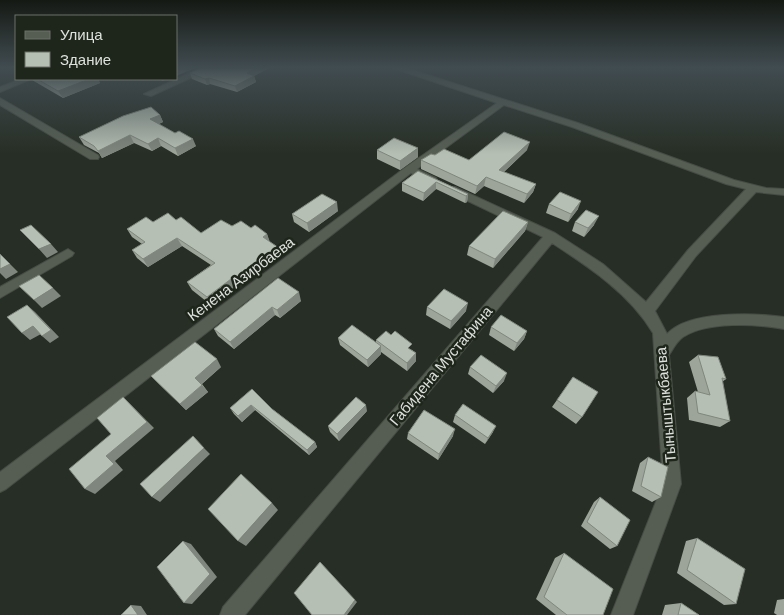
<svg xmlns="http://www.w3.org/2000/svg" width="784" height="615" font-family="'DM Sans',sans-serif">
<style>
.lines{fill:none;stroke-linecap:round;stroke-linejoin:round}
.minor-casing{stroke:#464c44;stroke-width:2}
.minor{fill:#565e53;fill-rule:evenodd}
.wall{fill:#9da49a}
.shaded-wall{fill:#7f867d}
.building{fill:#b6bfb3;stroke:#7f867d}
.labels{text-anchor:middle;stroke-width:5;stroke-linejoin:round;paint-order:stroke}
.street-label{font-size:15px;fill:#dee2dc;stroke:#1e251b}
</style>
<rect width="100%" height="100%" fill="#272e25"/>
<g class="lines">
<defs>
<path id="minor" d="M201 68H212L151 96 144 94Z
M393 68H406L578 123 734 180 766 188 784 189V195L756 192 696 256 655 311 667 334C689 310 755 313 784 317V329C756 324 708 321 683 337 677 341 673 349 669 355L681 484 633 615H611L663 484 653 333C630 294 589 267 552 243L245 615H220L223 607 543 237 447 191 446 189 447 187H455L555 233 603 264 646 302 688 250 746 189 726 184 572 127 504 105 417 169 436 178 437 180 436 182H428L411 173 6 489 0 492V472L406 167 497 103Z
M21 79H31L0 92V87Z
M0 98 98 155 99 157 98 159H90L0 105Z
M68 249 74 253 72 256 0 298V287Z"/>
</defs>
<!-- minor casing -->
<use href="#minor" class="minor-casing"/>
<!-- minor -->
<use href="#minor" class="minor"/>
</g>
<!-- wall -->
<path class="wall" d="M201 68H269L254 76 256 82 237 92 210 84 207 85 192 79 190 73Z
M31 79H98L100 83 63 98 32 80Z
M160 115 163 122 159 124 196 146 178 156 161 146 152 151 134 143 102 158 99 153 84 145 79 137Z
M377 150 418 157 400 170 377 159Z
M527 150 504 172 536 184 533 192 524 203 484 186 475 194 421 169V160L435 155 469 160Z
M418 171 468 194 467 202 465 203 436 189 423 201 402 191V183Z
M549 204 578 209 568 222 546 213Z
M338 211 309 232 294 222 292 214Z
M176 220 201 233 232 226 251 228 267 234 269 241 281 256 242 286 239 284 211 305 192 290 187 282 211 265 182 246 148 267 137 258 132 250 142 244 132 237 127 229 153 222Z
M528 222 525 231 493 268 467 255 469 246Z
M575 222 594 225 584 237 572 231Z
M278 278 301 301 280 318 275 315 234 349 218 336 214 329Z
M427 307 466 311 450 329 426 315Z
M491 327 527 331 524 339 514 351 489 335Z
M338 338 376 343V340L412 350 416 353V361L407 371 381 352V354L368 367 340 345Z
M698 355 726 379 722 382 730 421 720 427 689 420 687 398 695 391 698 392 689 362Z
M221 367 202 384 208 392 186 410 151 376Z
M470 367 504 381 493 393 468 374Z
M573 377 582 417 576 424 552 407Z
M252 389 272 409 315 442 317 447 309 455 255 410 242 422 234 414 230 408Z
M367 411 339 441 330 432 328 426Z
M455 415 493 432 485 444 453 422Z
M408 433 453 436 438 460 407 439Z
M648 457 661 497 652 502 632 491 640 463Z
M600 497 617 546 610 549 581 526 594 502Z
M697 538 736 604 724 605 677 573 686 541Z
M564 553 603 615H556L536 599 555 558Z
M784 599V615H777L774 613 777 600Z
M681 603 699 615H662L665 605Z"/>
<!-- shaded-wall -->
<path class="shaded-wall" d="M178 68H195L176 76V69Z
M256 68H269L254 76 256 82 237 92 235 86 247 73Z
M209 78 210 84 207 85 205 79Z
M89 79H98L100 83 63 98 58 91Z
M161 79H169L162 81Z
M160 115 163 122 153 126 150 119Z
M130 135 134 143 102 158 98 151Z
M158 138 161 146 152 151 148 144Z
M193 139 196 146 178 156 175 148Z
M530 142 527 150 497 178 499 170Z
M418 148V157L400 170V161Z
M486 177 484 186 475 194 477 186Z
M436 182V189L423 201 424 193Z
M536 184 533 192 524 203 527 194Z
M468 194 467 202 465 203 466 196Z
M581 201 578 209 568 222 571 214Z
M337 202 338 211 309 232 307 223Z
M599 216 594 225 584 237 588 228Z
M528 222 525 231 493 268 495 259Z
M267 234 270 242 263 237Z
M177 238 182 246 148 267 143 259Z
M51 244 58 252 47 258 39 249Z
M279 248 281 256 242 286 239 278Z
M10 264 18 272 6 279 0 273V269Z
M235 276 239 284 211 305 207 297Z
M53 288 61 296 42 308 34 300Z
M299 292 301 301 280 318 277 310Z
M468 303 466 311 450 329 451 321Z
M27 305 35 312 59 337 50 343 42 336Z
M272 307 275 315 234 349 230 342Z
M33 326 41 334 30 340 22 333Z
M527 331 524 339 514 351 517 343Z
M381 346V354L368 367 367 360Z
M416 353V361L407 371V363Z
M217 359 221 367 200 385 195 378Z
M507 373 504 381 493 393 496 386Z
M202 385 208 392 186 410 180 404Z
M123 397 154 428 115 461 123 470 95 494 85 489 106 456Z
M251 405 255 410 242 422 238 416Z
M366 405 367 411 339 441 337 434Z
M496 426 493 432 485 444 488 438Z
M455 429 453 436 438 460 439 454Z
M315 442 317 447 309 455 307 450Z
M204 448 210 454 160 502 152 497Z
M272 503 278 510 246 546 238 541Z
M183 541 191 544 217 577 192 604 184 603Z
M355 600 357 602 347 615H344Z
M131 605 141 606 147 615H138Z"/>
<!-- building -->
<path class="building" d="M201 68H256L247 73 254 76 235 86 209 78 205 79 190 73Z
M37 79H89L58 91Z
M151 107 160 115 150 119 175 133 179 131 193 139 175 148 158 138 148 144 130 135 98 151 94 146 79 137 123 116Z
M504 132 530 142 499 170 536 184 527 194 486 177 477 186 421 160 431 154 435 155 444 149 469 160Z
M394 138 418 148 400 161 377 150Z
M418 171 468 194 466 196 436 182 424 193 402 183Z
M560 192 581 201 571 214 549 204Z
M322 194 337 202 307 223 292 214Z
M586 210 599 216 588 228 575 222Z
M503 211 528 222 495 259 469 246Z
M168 213 176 220 181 217 201 233 221 220 232 226 241 221 251 228 255 225 267 234 263 237 279 248 239 278 235 276 207 297 187 282 215 263 177 238 143 259 132 250 145 242 127 229 146 217 153 222Z
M31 225 51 244 39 249 20 230Z
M0 254 10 264 0 269Z
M39 275 53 288 34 300 19 286Z
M278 278 299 292 277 310 272 307 230 342 214 329Z
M444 289 468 303 451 321 427 307Z
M27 305 51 330 42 336 33 326 22 333 7 317Z
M501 315 527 331 517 343 491 327Z
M352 325 381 346 367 360 338 338Z
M386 331 391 335 395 331 412 344 408 348 416 353 407 363 376 340Z
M195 342 217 359 195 378 202 385 180 404 151 376Z
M481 355 507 373 496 386 470 367Z
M698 355 718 357 726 379 722 378 730 421 698 413 695 391 710 395Z
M573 377 598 392 582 417 557 400Z
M252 389 272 409 315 442 307 450 251 405 238 416 230 408Z
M123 397 147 422 106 456 114 464 85 489 69 469 111 434 97 418Z
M356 397 366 405 337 434 328 426Z
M463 404 496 426 488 438 455 415Z
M424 410 455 429 439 454 408 433Z
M193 436 204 448 152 497 140 484Z
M648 457 668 467 661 497 641 486Z
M241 474 272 503 238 541 208 509Z
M600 497 630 520 617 546 587 522Z
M697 538 745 569 736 604 687 570Z
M183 541 210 574 184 603 157 567Z
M564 553 613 589 603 615H567L544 597Z
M320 562 355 600 344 615H312L294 593Z
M681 603 699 615H678Z
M131 605 138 615H121Z"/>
<!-- sky -->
<linearGradient id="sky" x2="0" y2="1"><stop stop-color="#151914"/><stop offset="0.44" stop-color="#414c51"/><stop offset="1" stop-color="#414c51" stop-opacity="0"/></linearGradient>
<rect width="784" height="154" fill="url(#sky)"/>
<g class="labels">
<!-- street labels -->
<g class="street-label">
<text transform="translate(241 279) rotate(-37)" y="5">Кенена Азирбаева</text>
<text transform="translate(441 366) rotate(-50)" y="5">Габидена Мустафина</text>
<text transform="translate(666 405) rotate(-95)" y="5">Тыныштыкбаева</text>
</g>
</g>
<!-- legend -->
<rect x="15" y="15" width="162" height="65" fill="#1e251b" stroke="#6b7168"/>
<rect x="25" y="31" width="25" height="8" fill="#565e53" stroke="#6b7168"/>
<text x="60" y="40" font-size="15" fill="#dee2dc">Улица</text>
<rect x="25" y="52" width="25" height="15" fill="#b6bfb3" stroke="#6b7168"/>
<text x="60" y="65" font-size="15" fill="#dee2dc">Здание</text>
</svg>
